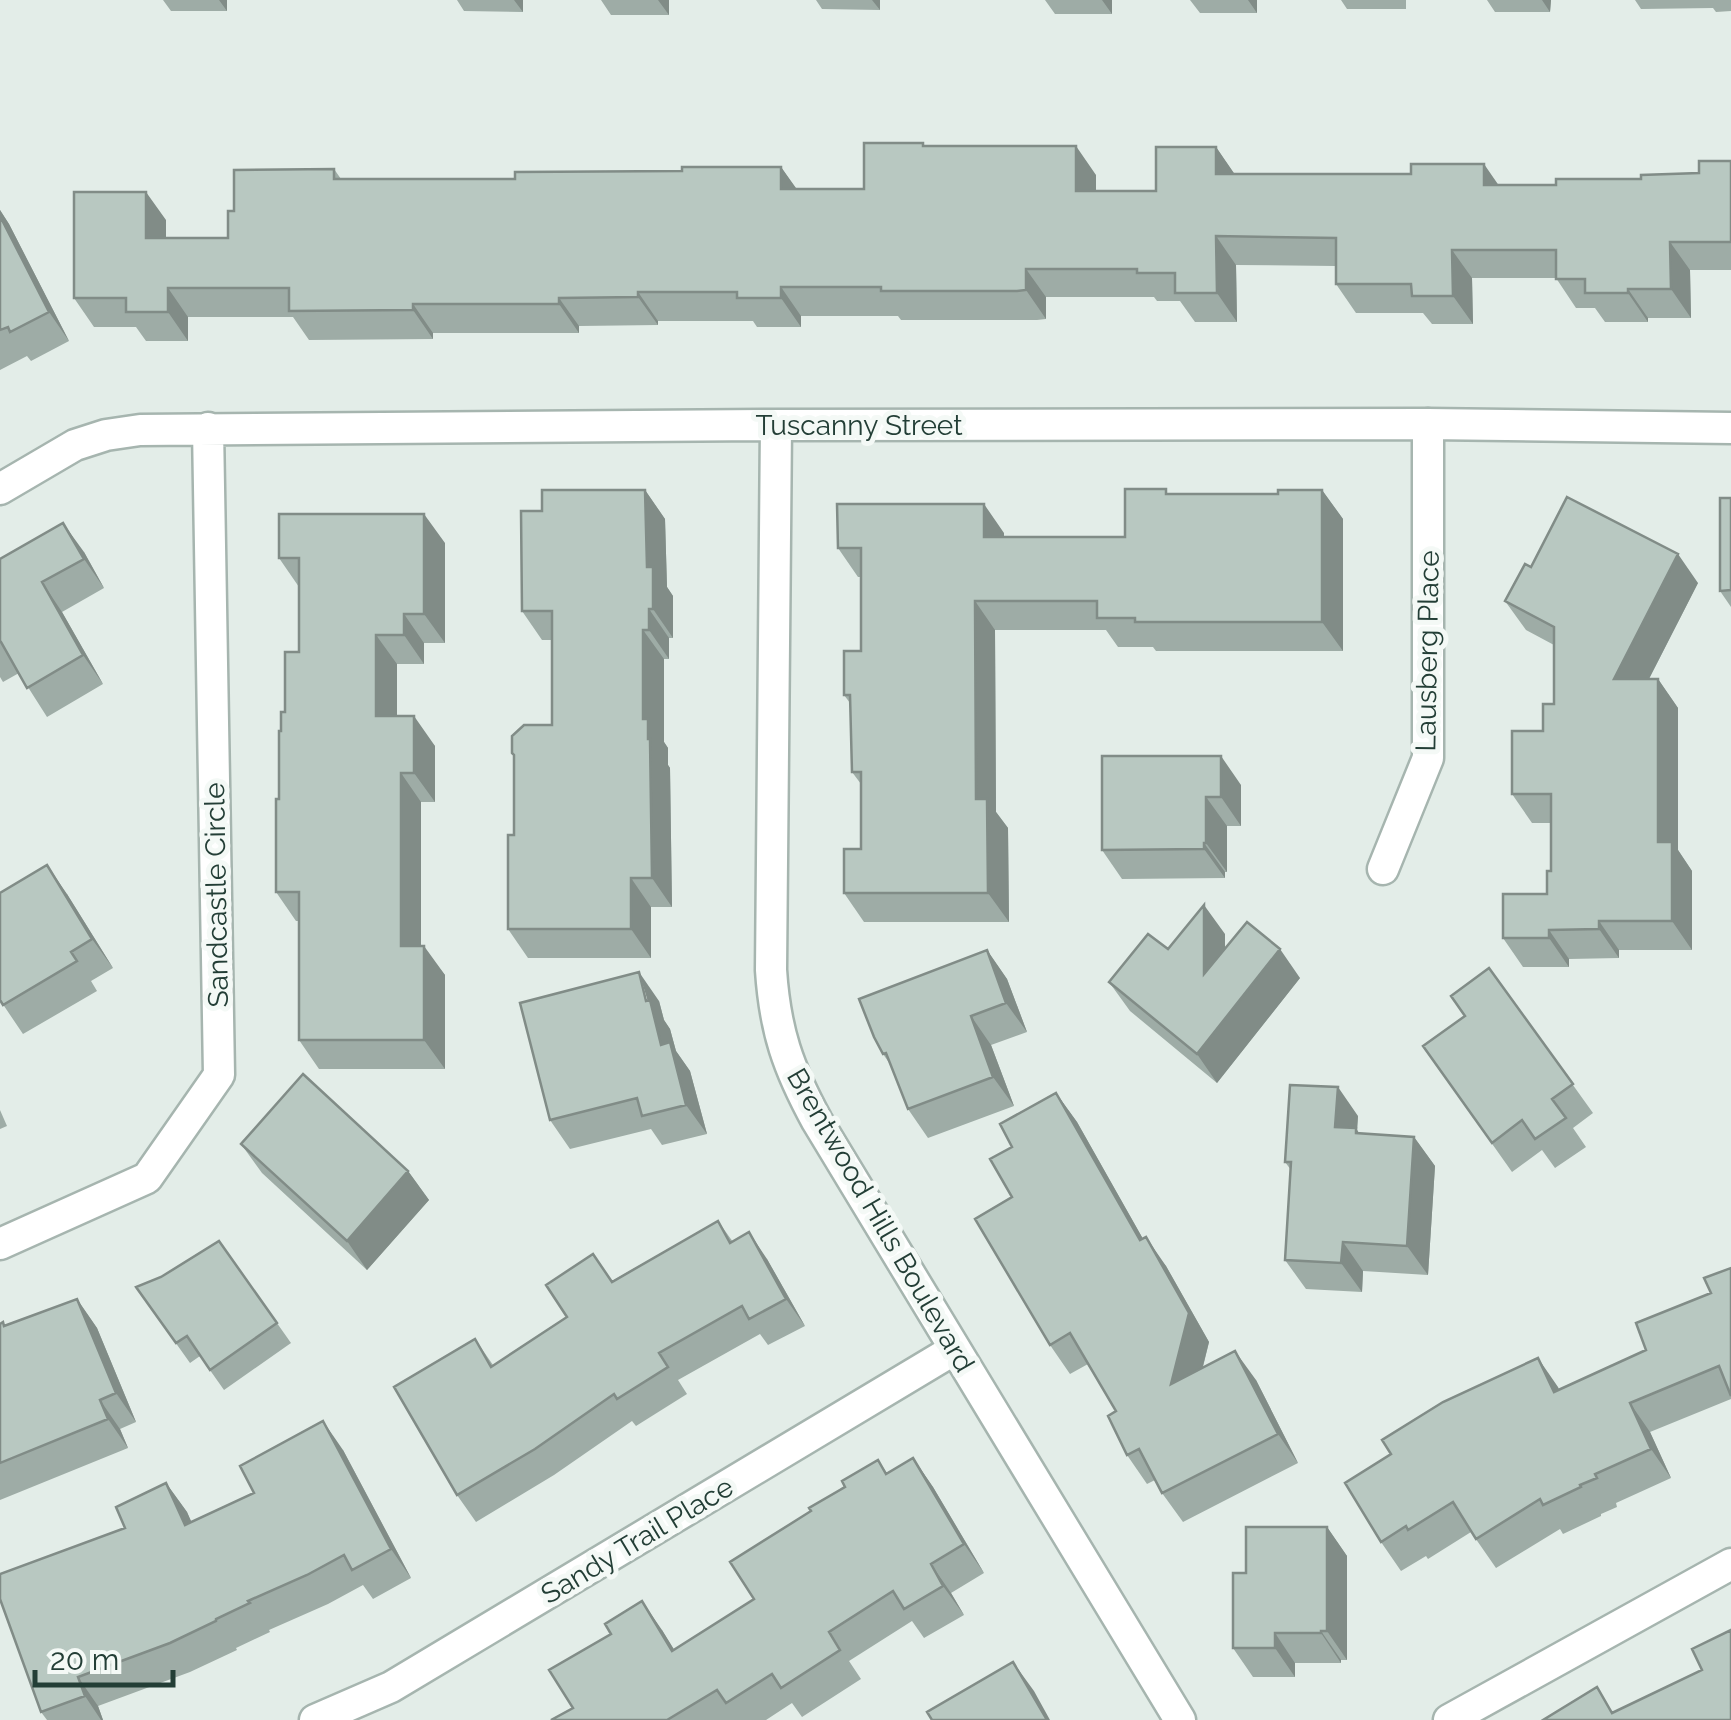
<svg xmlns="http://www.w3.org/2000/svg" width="1731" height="1720" font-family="Raleway,sans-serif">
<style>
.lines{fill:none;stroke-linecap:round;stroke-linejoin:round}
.minor-casing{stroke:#a6b5af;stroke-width:35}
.minor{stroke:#fff;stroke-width:30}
.wall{fill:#9eaca6}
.shaded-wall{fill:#818c87}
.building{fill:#b8c8c1;stroke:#818c87;stroke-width:2.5}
.labels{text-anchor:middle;stroke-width:10;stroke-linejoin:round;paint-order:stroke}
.street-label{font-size:28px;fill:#233e36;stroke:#f4f9f6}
</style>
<rect width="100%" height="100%" fill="#e3ede8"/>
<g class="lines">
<defs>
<path id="minor" d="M776 425 771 970C775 1031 788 1068 817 1121L1180 1720
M0 489 75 445 106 435 140 430 776 425 1428 424 1731 428
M1383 869 1428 758V424
M0 1244 147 1178 219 1075 208 428
M315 1720 391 1687 955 1349
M1449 1720 1731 1564"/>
</defs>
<!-- minor casing -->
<use href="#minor" class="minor-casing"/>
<!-- minor -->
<use href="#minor" class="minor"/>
</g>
<!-- wall -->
<path class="wall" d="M163 0H227V11H171Z
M457 0H523V12L464 11Z
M601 0H669V15H611Z
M816 0H880V10L822 9Z
M1045 0H1112V14H1055Z
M1190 0H1257V13H1200Z
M1341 0H1406V9H1347Z
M1487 0H1551L1550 12H1495Z
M1635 0H1731V11L1716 12 1713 8 1641 9Z
M923 143 924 146 1096 175V191H1156L1216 147 1234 174 1499 185H1556L1641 179 1699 173 1731 161V270H1690L1691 318H1648V322H1605L1595 308H1576L1556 278H1472L1473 324H1432L1423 313H1356L1336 284V266L1236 265 1237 322H1195L1180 301H1157L1154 297H1046V319L1037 320H901L898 316H801V327H757L753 321H658V325L579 326V333H433V339L309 340 293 317H188V341H146L136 327H94L74 298 166 220V238H228L234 211 334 169 341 179H515L781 167 796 189H864Z
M0 210 9 224 69 341 31 361 27 356 0 370Z
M645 490 665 519 667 587 673 596V638H669V659H664V742L668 748V765L670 768 672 907H651V958H528L508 929 514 835 552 725V640H542L522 611Z
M1322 490 1343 519V651H1156L1153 647H1118L1106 630H995L996 812 1008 828 1009 922H864L844 893 861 849V784L852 772 850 703 844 695 861 651V577H858L838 548 1004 533V537H1125L1170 494H1278Z
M1731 498V607L1720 591Z
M445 543V643H424V664H397V716L435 746V802H421V946L445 975V1069H319L299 1040V921H296L276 892 281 731 299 652V587L279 558Z
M84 552 104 588 62 612 103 684 47 717 19 673 3 682 0 677V559Z
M1531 567 1698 583 1649 679H1658L1678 708V850L1692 871V950H1619V958L1569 959V967H1523L1503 938 1547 894 1551 871V823H1532L1512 794 1543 731 1554 704V645L1526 630 1505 601Z
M1102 756 1241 785V826H1227V872H1225V878L1122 879 1102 850Z
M67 894 113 968 91 981 97 991 23 1034 0 1000Z
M1225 934V949L1300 978 1217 1083 1130 1011 1109 982 1168 949Z
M987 950 1007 979 1027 1032 991 1045 1014 1106 928 1138 908 1109 890 1064 883 1054Z
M1489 968 1593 1113 1573 1128 1586 1147 1555 1168 1542 1150 1512 1172 1423 1046 1465 1016Z
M659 1001 664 1020 670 1029 676 1051 690 1071 707 1134 662 1145 651 1129 570 1149 550 1120Z
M1056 1093 1077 1122 1143 1239 1166 1266 1209 1342 1203 1367 1256 1380 1298 1463 1183 1522 1162 1493 1155 1480 1147 1484 1127 1455 1116 1411 1088 1364 1070 1374 1050 1345 1012 1197V1147Z
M0 1110 7 1126 0 1129Z
M1358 1116 1357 1130 1359 1133 1414 1137 1435 1166 1428 1275 1363 1271 1362 1292 1306 1289 1285 1260 1291 1170 1285 1162Z
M241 1144 408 1171 429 1200 367 1270 262 1173Z
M718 1221 733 1242 767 1259 805 1326 768 1345 760 1334 678 1380 687 1394 636 1426 632 1421 554 1475 476 1522 457 1495 475 1339 493 1365 567 1317 612 1281Z
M219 1241 291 1343 224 1390 200 1356 190 1363 136 1287 161 1277Z
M1731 1268V1399L1650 1432 1671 1478 1616 1503 1617 1507 1601 1514V1516L1563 1534 1560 1529 1496 1568 1471 1532 1428 1559 1426 1556 1401 1571 1381 1542 1559 1390 1646 1350 1711 1293Z
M77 1299 97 1328 136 1422 120 1429 128 1448 0 1500V1324L5 1325Z
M343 1450 411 1578 373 1599 363 1585 328 1604 269 1630 270 1632 236 1648 237 1650 190 1672 98 1706 103 1720H47L41 1712 125 1528 166 1483 187 1512 191 1522Z
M913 1458 933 1487 984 1573 951 1593 964 1615 924 1638 912 1621 849 1661 861 1679 802 1717 792 1703 766 1720H551L573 1708 662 1630 674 1650 754 1599 811 1511 878 1460 887 1473Z
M1327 1527 1347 1556V1660H1341V1663H1295V1677H1253L1233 1648 1246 1573Z"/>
<!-- shaded-wall -->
<path class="shaded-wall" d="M219 0H227V11Z
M514 0H523V12Z
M658 0H669V15Z
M872 0H880V10Z
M1102 0H1112V14Z
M1248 0H1257V13Z
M1542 0H1551L1550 12Z
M1076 146 1096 175V220L1076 191Z
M1216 147 1236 176 1216 174Z
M1484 164 1504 193 1484 185Z
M781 167 801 195 781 189Z
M146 192 166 220V266L146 238Z
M0 210 9 224 69 341 49 312 0 216Z
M1216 236 1236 265 1237 322 1217 293Z
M1670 242 1690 270 1691 318 1671 289Z
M1452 250 1472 278 1473 324 1453 296Z
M1026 269 1046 297V319L1026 290Z
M781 287 801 316V327L781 298Z
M168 288 188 317V341L168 312Z
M1628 289 1648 318V322L1628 293Z
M638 292 658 321V325L638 297Z
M559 298 579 326V333L559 304Z
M413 304 433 333V339L413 310Z
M645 490 665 519 667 587 673 596V638L653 609 647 567Z
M1322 490 1343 519V651L1322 622Z
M984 504 1004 533V566L984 537Z
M424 514 445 543V643L424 614Z
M63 523 84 552 104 588 84 559Z
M1678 554 1698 583 1634 708 1614 679Z
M42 582 62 612 103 684 83 655Z
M975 601 995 630 996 812 1008 828 1009 922 988 893 976 799Z
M649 609 669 638V659L649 630Z
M404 614 424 643V664L404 635Z
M643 630 664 659V742L668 748V765L670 768 672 907 652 878 648 739 643 719Z
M376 635 397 664V746L376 716Z
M1658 679 1678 708V850L1692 871V950L1672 921 1658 842Z
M414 716 435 746V802L414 773Z
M1221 756 1241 785V826L1221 797Z
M401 773 421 802V975L401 946Z
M1206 797 1227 826V872L1206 843Z
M1204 843 1225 872V878L1204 849Z
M47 865 67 894 113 968 92 939Z
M631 878 651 907V958L631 929Z
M1204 905 1225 934V1003L1204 974Z
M1599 921 1619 950V958L1599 929Z
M1549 930 1569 959V967L1549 938Z
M424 946 445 975V1069L424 1040Z
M1280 949 1300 978 1217 1083 1197 1054Z
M987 950 1007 979 1027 1032 1006 1003Z
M639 972 659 1001 664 1020 670 1029 676 1051 690 1071 707 1134 686 1105 661 1045Z
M971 1016 991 1045 1014 1106 993 1077Z
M1338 1087 1358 1116 1357 1130 1376 1158 1335 1127Z
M1056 1093 1077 1122 1160 1269 1140 1240Z
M1414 1137 1435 1166 1428 1275 1407 1246Z
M408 1171 429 1200 367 1270 347 1241Z
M749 1232 767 1259 805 1326 786 1299Z
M1146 1237 1166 1266 1209 1342 1191 1413 1171 1384Z
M1343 1242 1363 1271 1362 1292 1341 1263Z
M77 1299 97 1328 136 1422 116 1393Z
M1235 1351 1256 1380 1298 1463 1278 1434Z
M1538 1358 1558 1387 1574 1421 1554 1392Z
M100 1400 120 1429 128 1448 108 1419Z
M1630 1403 1650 1432 1671 1478 1651 1449Z
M323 1421 343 1450 411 1578 391 1549Z
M913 1458 933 1487 984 1573 964 1544Z
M166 1483 187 1512 206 1554 185 1525Z
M1327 1527 1347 1556V1660L1327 1631Z
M931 1564 951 1593 964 1615 943 1586Z
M642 1601 662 1630 693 1680 672 1651Z
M1321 1631 1341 1660V1663L1321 1633Z
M1275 1633 1295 1663V1677L1275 1648Z
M1013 1662 1034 1691 1050 1720H1047Z
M78 1677 98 1706 103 1720H101L85 1696Z"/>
<!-- building -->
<path class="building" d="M864 143H923V146H1076V191H1156V147H1216V174H1411V164H1484V185H1556V179H1641V175L1699 173V161H1731V242H1670L1671 289H1628V293H1585V279H1556V250H1452L1453 296H1412L1411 284H1336V238L1216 236 1217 293H1175V273H1137V269H1026V290L1017 291H881V287H781V298H737V292H638V297L559 298V304H413V310L289 311V288H168V312H126V298H74V192H146V238H228V211H234V170L334 169V179H515V172L682 171V167H781V189H864Z
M0 216 49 312 10 332 8 327 0 330Z
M1125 489H1166V494H1278V490H1322V622H1135V618H1097V601H975L976 799H987L988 893H844V849H861V772H852L850 695H844V651H861V548H838L837 504H984V537H1125Z
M542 490H645L647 567H653V609H649V630H643V719H648V739H650L652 878H631V929H508V835H514V755L512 753V736L524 725H552V611H522L521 511H542Z
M1567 497 1678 554 1614 679H1658V842H1672V921H1599V929L1549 930V938H1503V894H1547V871H1551V794H1512V731H1543V704H1554V627L1505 601 1525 564 1531 567Z
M1720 498H1731V590L1720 591Z
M279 514H424V614H404V635H376V716H414V773H401V946H424V1040H299V892H276V799H279V731H281V712H285V652H299V558H279Z
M63 523 84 559 42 582 83 655 27 688 1 642H0V559Z
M1102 756H1221V797H1206V843H1204V849L1102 850Z
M47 865 92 939 71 952 77 961 3 1005 0 1000V893Z
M1204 905V974L1247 922 1280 949 1197 1054 1109 982 1148 934 1168 949Z
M987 950 1006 1003 971 1016 993 1077 908 1109 886 1053 883 1054 874 1037 859 999Z
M1489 968 1573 1084 1552 1099 1566 1118 1535 1139 1522 1120 1492 1143 1423 1046 1465 1016 1451 996Z
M639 972 646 1001 650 1000 661 1045 670 1042 686 1105 642 1116 637 1098 550 1120 520 1003Z
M303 1074 408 1171 347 1241 241 1144Z
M1290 1085 1338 1087 1335 1127 1356 1128V1133L1414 1137 1407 1246 1343 1242 1341 1263 1285 1260 1291 1162H1285Z
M1056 1093 1140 1240 1146 1237 1189 1313 1171 1384 1235 1351 1278 1434 1162 1493 1139 1449 1127 1455 1108 1416 1116 1411 1070 1333 1050 1345 975 1219 1012 1197 990 1159 1012 1147 1000 1124Z
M718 1221 730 1243 749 1232 786 1299 749 1319 742 1306 659 1353 668 1367 617 1399 614 1394 535 1449 457 1495 394 1387 475 1339 491 1367 567 1317 546 1285 593 1254 612 1282Z
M219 1241 277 1323 210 1370 187 1336 176 1343 136 1287 161 1277Z
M1731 1268V1396L1719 1366 1630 1403 1651 1449 1595 1474 1597 1478 1580 1485 1581 1487 1543 1505 1540 1499 1476 1539 1453 1502 1408 1530 1406 1526 1381 1542 1345 1483 1391 1454 1382 1440 1443 1402 1538 1358 1554 1392 1646 1350 1636 1323 1711 1293 1704 1278Z
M77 1299 116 1393 100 1400 108 1419 0 1463V1324L3 1322 4 1326Z
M323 1421 391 1549 352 1570 344 1555 307 1575 248 1601 250 1603 216 1619V1621L170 1643 78 1677 85 1696 41 1712 0 1599V1574L125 1528 116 1507 166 1483 185 1525 254 1493 240 1466Z
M913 1458 964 1544 931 1564 943 1586 904 1609 893 1591 829 1632 840 1650 781 1688 772 1674 726 1703 717 1690 667 1720H551L573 1708 549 1670 611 1634 605 1624 642 1601 672 1651 754 1599 730 1562 811 1511 809 1508 845 1487 842 1481 878 1460 886 1474Z
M1246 1527H1327V1631H1321V1633H1275V1648H1233V1573H1246Z
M1731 1630V1720H1543L1597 1687 1612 1713 1702 1670 1692 1649Z
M1013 1662 1047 1720H932L927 1712Z"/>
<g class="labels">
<!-- street labels -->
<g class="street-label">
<text x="859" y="435">Tuscanny Street</text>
<text transform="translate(1427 651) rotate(-89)" y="10">Lausberg Place</text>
<text transform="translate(216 895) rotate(-91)" y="10">Sandcastle Circle</text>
<text transform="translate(881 1220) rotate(60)" y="10">Brentwood Hills Boulevard</text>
<text transform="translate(637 1540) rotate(-31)" y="10">Sandy Trail Place</text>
</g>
</g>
<!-- scale -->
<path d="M35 1670v15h138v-15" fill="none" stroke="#233e36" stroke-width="5"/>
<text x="50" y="1670" font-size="30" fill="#233e36" stroke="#f4f9f6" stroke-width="8" paint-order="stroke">20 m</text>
</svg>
